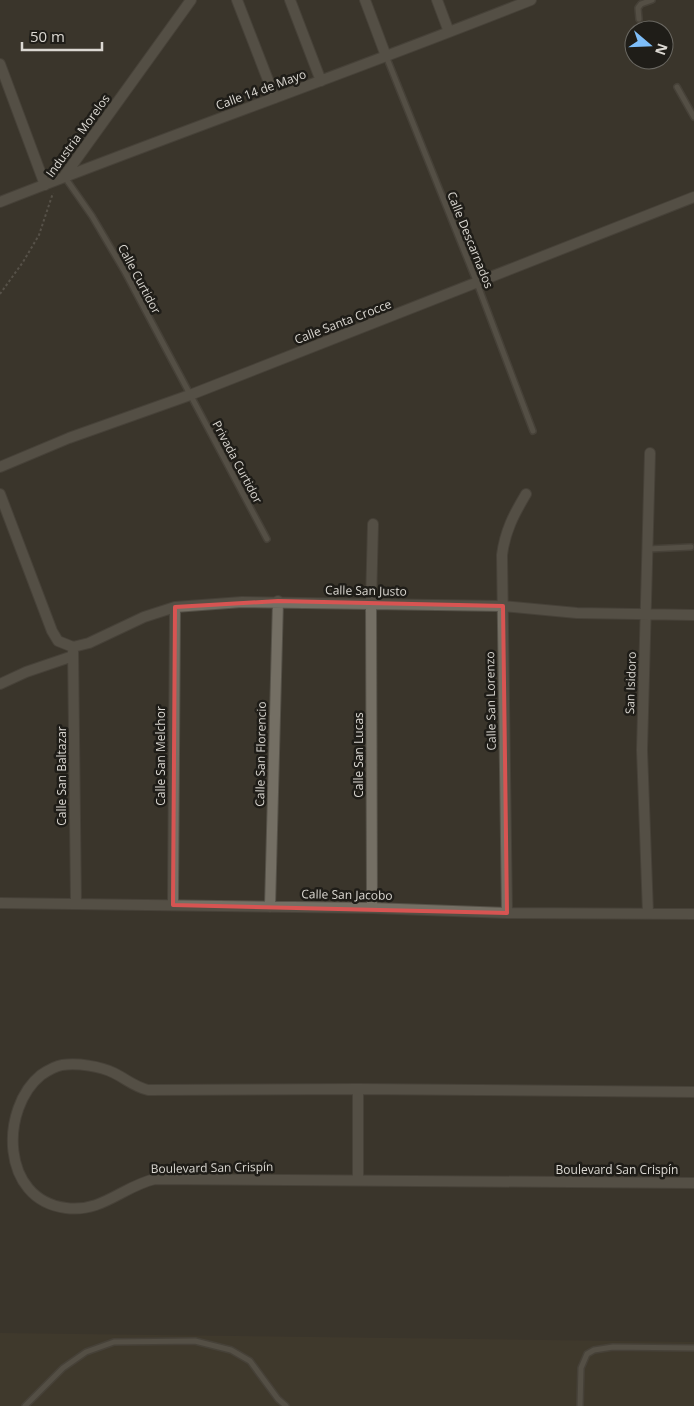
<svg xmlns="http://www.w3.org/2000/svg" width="694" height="1406" font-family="'Open Sans',sans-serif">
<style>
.built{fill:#463e2e}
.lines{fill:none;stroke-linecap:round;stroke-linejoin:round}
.service-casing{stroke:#555148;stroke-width:8}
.minor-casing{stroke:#555148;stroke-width:12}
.path{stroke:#78746b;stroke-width:2;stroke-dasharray:2.5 2.5;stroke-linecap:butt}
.service{stroke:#746f64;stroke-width:5}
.minor{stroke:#746f64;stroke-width:10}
.marked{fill:none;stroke:#d75452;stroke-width:4;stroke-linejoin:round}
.labels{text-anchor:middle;stroke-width:5;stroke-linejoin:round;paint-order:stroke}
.street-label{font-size:12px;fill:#dbd8d2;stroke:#1f1d18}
</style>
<rect width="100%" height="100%" fill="#3a352b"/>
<!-- built -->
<path class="built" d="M0 1333 694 1342V1406H0Z"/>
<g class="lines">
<defs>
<path id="service" d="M639 19 638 8 641 4 652 0
M386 56 477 283 533 431
M677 87 694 117
M64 176 92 216 125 272 267 539
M648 549 691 547
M25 1406 63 1368 86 1352 114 1342 195 1341 231 1350 250 1361 278 1399 286 1406
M580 1406 581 1368 587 1354 594 1350 613 1347 694 1348"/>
<path id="minor" d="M237 0 275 98
M290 0 321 81
M365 0 386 56
M437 0 449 32
M0 64 45 185
M65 175 191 0
M0 202C176 133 355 70 531 0
M0 467 69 438 190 395 694 197
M0 494 52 631 58 641 73 647 89 643 144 617 175 607 242 602 503 606 577 613 694 615
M73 647 76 904
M0 684 26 672 73 656
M0 903 372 908 507 913 694 914
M173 905 175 607
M270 907 278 601
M372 908 371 603 373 524
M507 913 502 555C505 531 514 514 526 494
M648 913 642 750 650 453
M694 1092 358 1089 148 1090C135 1087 126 1079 114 1073 100 1066 78 1063 62 1065 55 1066 47 1071 41 1075 0 1108 0 1200 66 1208 102 1213 123 1186 155 1179L694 1183
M358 1180V1089"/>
</defs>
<!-- service casing -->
<use href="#service" class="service-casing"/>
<!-- minor casing -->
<use href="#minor" class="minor-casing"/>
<!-- path -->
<path class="path" d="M0 294 23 262 39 235 53 193"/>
<!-- service -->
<use href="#service" class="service"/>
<!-- minor -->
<use href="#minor" class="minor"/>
</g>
<!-- marked area -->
<path d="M0 0H694V1406H0ZM278 601 503 606 507 913 173 905 175 607Z" fill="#3a352b" fill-opacity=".55" fill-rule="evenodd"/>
<path class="marked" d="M278 601 503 606 507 913 173 905 175 607Z"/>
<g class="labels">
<!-- street labels -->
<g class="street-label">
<text transform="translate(261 90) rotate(-20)" y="4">Calle 14 de Mayo</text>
<text transform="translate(78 136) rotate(-54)" y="4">Industria Morelos</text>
<text transform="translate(470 240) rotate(68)" y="4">Calle Descarnados</text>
<text transform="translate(139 279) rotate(62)" y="4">Calle Curtidor</text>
<text transform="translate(343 322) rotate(-21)" y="4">Calle Santa Crocce</text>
<text transform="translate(237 462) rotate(62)" y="4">Privada Curtidor</text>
<text transform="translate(366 591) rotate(1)" y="4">Calle San Justo</text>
<text transform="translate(631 683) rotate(-88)" y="4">San Isidoro</text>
<text transform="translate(491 701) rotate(-91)" y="4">Calle San Lorenzo</text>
<text transform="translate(261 754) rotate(-89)" y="4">Calle San Florencio</text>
<text transform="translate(359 755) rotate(-90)" y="4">Calle San Lucas</text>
<text transform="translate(161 756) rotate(-90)" y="4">Calle San Melchor</text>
<text transform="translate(62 776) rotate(-90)" y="4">Calle San Baltazar</text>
<text transform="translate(347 895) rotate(1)" y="4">Calle San Jacobo</text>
<text transform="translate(212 1168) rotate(-1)" y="4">Boulevard San Crispín</text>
<text x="617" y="1174">Boulevard San Crispín</text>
</g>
</g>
<!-- north arrow -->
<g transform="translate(649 45) rotate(109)"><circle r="24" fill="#1f1d18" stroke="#6a6862"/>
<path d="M0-4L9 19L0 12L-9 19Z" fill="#7ebef9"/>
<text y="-8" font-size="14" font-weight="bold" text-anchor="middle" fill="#dbd8d2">N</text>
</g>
<!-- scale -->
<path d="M22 42v8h80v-8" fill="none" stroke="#dbd8d2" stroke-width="2.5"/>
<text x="30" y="42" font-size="15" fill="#dbd8d2" stroke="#1f1d18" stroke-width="4" paint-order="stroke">50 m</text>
</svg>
